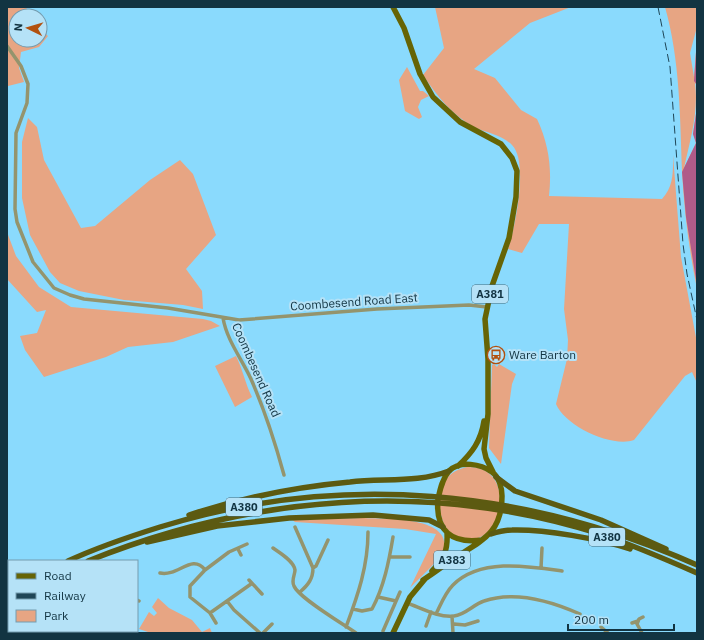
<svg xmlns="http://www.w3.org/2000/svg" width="704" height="640" font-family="'IBM Plex Sans',sans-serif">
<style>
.green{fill:#e7a583}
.water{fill:#af5b89}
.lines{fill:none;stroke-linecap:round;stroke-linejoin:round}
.minor{stroke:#94946d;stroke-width:3.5}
.primary{stroke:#666405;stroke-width:5.5}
.trunk{stroke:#5c5a11;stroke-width:5.5}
.rail{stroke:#1f4657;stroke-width:1;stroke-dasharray:8 4;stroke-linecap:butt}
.labels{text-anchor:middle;stroke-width:4;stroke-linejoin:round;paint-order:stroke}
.shield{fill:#b5e2f7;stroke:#436878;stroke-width:1}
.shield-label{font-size:11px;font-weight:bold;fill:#123442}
.street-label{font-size:12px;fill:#123442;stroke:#b5e2f7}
.poi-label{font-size:12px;fill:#123442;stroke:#b5e2f7;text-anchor:start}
</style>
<rect width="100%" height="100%" fill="#8adafd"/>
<!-- green -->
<path class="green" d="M7 7H26L30 16H16V40H40V29L48 36 39 47 21 52 19 68 24 82 8 86Z
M435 7H571L530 23 474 69 495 78 521 110 537 119C549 145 552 168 549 196L662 199C674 186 673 172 673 155L681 257 697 343V383L692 372 685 376 634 440C612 448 565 426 556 404L567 359 568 340 564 309 569 224H539L522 253 508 249C515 228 529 162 512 145 502 135 487 133 474 127 452 115 437 96 423 75L444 48Z
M665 7H697V27L690 53 694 77 697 38V85L695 83C699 111 690 141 684 168L696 143 693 134 697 107V289C689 250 684 210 682 171 680 116 680 60 665 7Z
M407 67 420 91H423L429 96 421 100 418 107 422 117 419 119 405 111 399 80Z
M28 118 37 127 44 160 81 228 95 226 150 180 180 160 193 174 216 235 186 269 202 291 203 309 183 305 124 300 79 291 60 283 50 272 30 235 22 198V142Z
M7 232 16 256 39 287 71 307 203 319 211 321 220 326 173 342 128 347 106 357 44 377 25 350 20 336 37 333 46 310 37 312 7 279Z
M236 356C243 370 245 383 252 397L235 407 215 366Z
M494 364 497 367 499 364 516 374 512 384 501 464 489 448 492 365Z
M467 467C520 465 502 551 463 538 457 536 453 535 449 531 437 519 437 490 448 477 453 471 460 469 467 467Z
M364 518C383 519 450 516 444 548 442 559 418 579 410 588L436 534 405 529 295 522 291 519Z
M158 598 169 608 192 620 202 632 210 628 212 633H151L139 629 149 612 154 616 157 613 152 607Z"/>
<!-- water -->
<path class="water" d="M697 38V85L694 81Z
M697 107V286L686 217 682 172 696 143 693 134Z"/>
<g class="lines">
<!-- minor -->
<path class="minor" d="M7 46 21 66 28 84 27 103 16 133 15 209 17 222 33 262 54 288 70 295 84 299 168 308 239 320 377 309 469 305 487 307
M223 318C227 341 242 359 251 379 265 411 275 442 284 475
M295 527 313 568C313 579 308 585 300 592
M273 548C280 553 294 561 295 570 295 575 291 580 294 586 299 598 343 624 356 633
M238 549 241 555
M390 557H410
M313 568 316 566 328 540
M541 568 542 548
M160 573C178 577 192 553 205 570
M249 580 262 594
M378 597 396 601
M137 600 139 601
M227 601 234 610 260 633
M407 603C421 608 439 618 454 616 465 615 474 604 484 601 516 590 551 601 580 614
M353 609 362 611 372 609C384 587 389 561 393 537
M210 613 251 584
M436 614C441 604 445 593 453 585 480 558 528 566 562 571
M452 616 453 633
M7 620 9 622
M216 623 210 613 190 597V586L205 570 229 552 247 544
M632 623 638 621
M454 624 465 625 478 621
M426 626 431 612
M346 627C358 595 368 566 368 532
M601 627 608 633
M17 631 19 633
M107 631 110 633
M383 631 400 592
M22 633 24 631
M42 633 46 631
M263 633 272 624
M642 633 637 624 639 619 643 617"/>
<!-- primary -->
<path class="primary" d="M393 7 404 28 420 74 433 97 460 122 501 144 512 158 517 171 516 197 509 238 492 286 485 319 488 359V414L484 449 486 458 493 472
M458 466C472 453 481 441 484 421
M432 571C444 559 448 550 447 533
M423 580C434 573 443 566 453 559 481 541 502 534 502 496 502 488 499 477 492 472 481 464 460 460 449 471 442 479 440 490 438 499 435 531 452 544 482 540
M393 633 410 597 425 579"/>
<!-- trunk -->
<path class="trunk" d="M496 477 515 491 601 520 666 549
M189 515C241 498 295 487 350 482 383 478 418 483 449 471
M491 534C497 532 504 530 512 530 544 529 600 539 630 549
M147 542 217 526 289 518 373 515 429 520 443 527
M68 561C98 547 128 537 160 527 340 471 526 489 697 565
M88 561C252 495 430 480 600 534 633 545 665 559 697 573
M7 593 9 592
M7 602 9 601"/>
<!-- rail -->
<path class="rail" d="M658 7 670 67 683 244 687 274 697 320"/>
</g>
<!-- icons -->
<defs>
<symbol id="bus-ring" viewBox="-11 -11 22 22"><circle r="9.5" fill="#b5e2f7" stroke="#b2510f" stroke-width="1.5"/><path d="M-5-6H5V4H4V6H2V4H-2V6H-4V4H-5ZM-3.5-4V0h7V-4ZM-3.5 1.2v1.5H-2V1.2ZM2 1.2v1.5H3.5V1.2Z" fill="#b2510f"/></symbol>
</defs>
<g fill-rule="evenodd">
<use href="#bus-ring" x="486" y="345" width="20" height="20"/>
</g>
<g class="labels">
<!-- shield labels -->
<g class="shield">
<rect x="472" y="285" width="36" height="18" rx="3"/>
<rect x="226" y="498" width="36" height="18" rx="3"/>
<rect x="589" y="528" width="36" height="18" rx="3"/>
<rect x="434" y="551" width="36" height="18" rx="3"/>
</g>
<g class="shield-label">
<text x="490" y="298">A381</text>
<text x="244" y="511">A380</text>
<text x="607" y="541">A380</text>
<text x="452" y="564">A383</text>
</g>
<!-- street labels -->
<g class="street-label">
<text transform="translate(354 302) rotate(-4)" y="4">Coombesend Road East</text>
<text transform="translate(256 370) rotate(66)" y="4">Coombesend Road</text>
</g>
<!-- poi labels -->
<g class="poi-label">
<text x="509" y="359">Ware Barton</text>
</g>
</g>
<!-- border -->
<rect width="704" height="640" fill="none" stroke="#123442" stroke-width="16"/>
<!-- legend -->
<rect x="8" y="560" width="130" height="72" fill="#b5e2f7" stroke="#749caf"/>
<rect x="16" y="573" width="20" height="6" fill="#666405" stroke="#749caf"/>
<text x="44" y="580" font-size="12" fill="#123442">Road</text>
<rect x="16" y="593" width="20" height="6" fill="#1f4657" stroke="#749caf"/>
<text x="44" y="600" font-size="12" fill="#123442">Railway</text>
<rect x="16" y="610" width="20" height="12" fill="#e7a583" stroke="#749caf"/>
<text x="44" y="620" font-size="12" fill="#123442">Park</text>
<!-- north arrow -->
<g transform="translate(28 28) rotate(275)"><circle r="19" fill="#b5e2f7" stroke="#749caf"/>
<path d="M0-3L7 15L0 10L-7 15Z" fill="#b2510f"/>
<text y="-6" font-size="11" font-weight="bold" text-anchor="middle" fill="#123442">N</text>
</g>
<!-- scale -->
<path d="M568 624v6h106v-6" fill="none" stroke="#123442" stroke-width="2"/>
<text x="574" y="624" font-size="12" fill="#123442" stroke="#b5e2f7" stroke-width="3" paint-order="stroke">200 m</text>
</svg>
